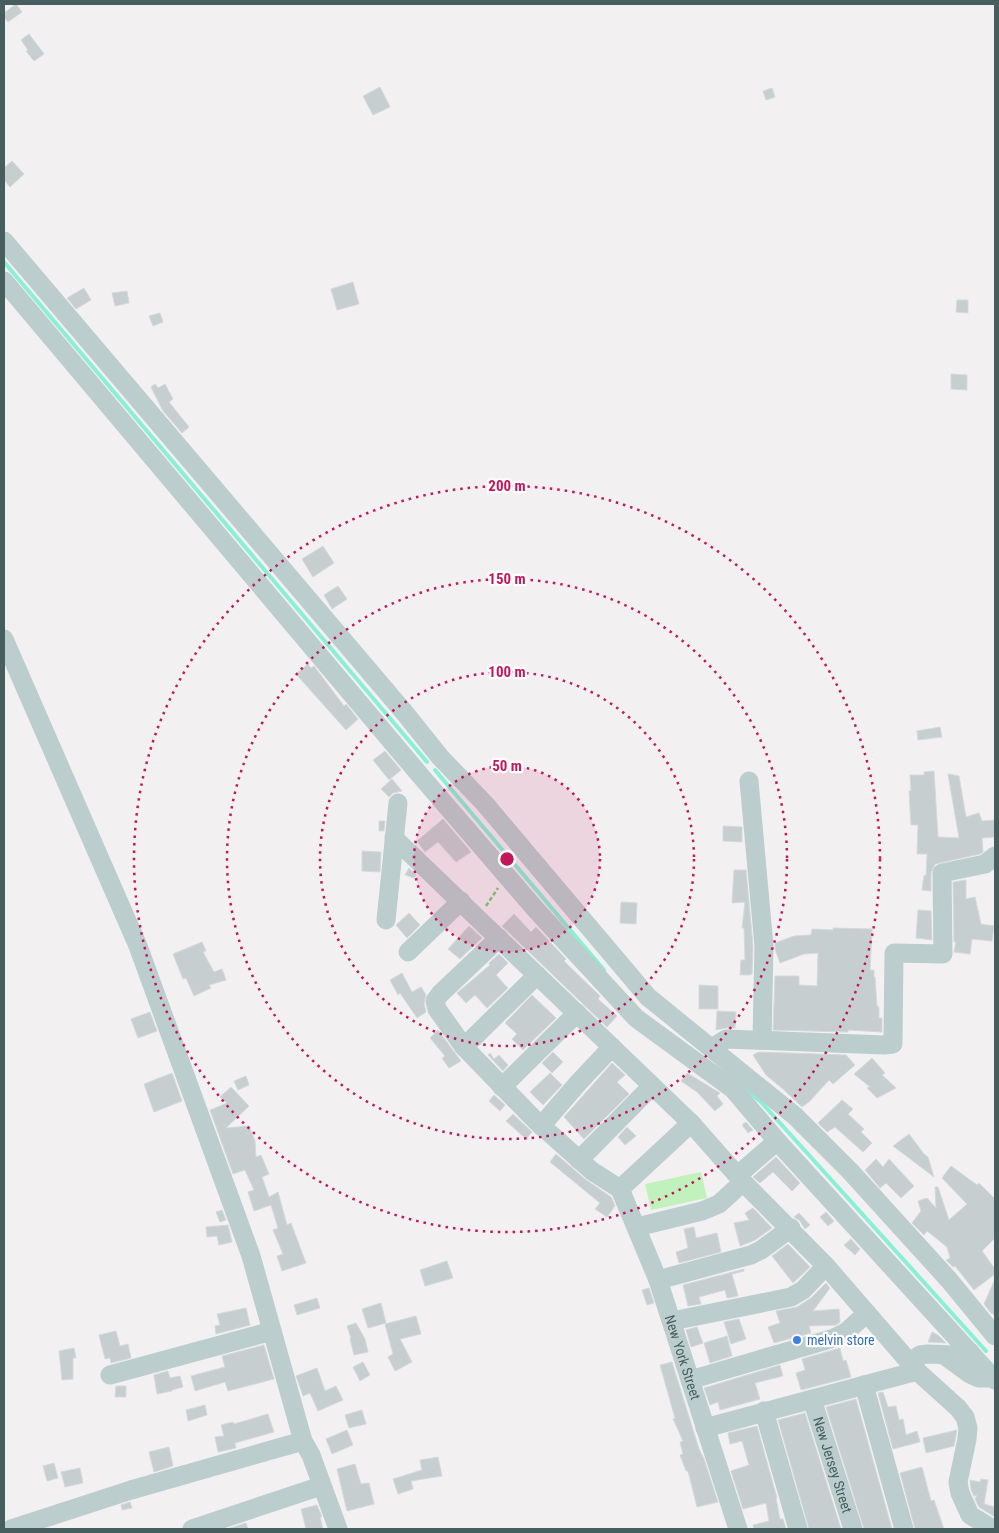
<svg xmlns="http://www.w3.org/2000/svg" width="999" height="1533" font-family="'Roboto Condensed',sans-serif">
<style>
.green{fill:#c1f1bd}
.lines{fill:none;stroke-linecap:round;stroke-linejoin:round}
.stream{stroke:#89efd5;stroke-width:4}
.building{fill:#c7ced0;stroke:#d4dadb}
.path{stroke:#74d078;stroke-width:2.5;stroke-dasharray:4 2.5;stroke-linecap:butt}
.minor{stroke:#bbcdcd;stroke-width:19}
.ring{fill:none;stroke:#c2185b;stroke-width:2.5;stroke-dasharray:2.5 5}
.shop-dot{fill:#3f7fe0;stroke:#fff;stroke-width:2}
.labels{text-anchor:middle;stroke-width:4.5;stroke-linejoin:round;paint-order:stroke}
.shop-label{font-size:14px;fill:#366cbe;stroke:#fff;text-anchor:start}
.street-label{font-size:14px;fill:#475e5e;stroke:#fff}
.centre{fill:#c2185b;stroke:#fff;stroke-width:2.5}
.ring-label{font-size:15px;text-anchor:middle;font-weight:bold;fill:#c2185b;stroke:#fff;stroke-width:4.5;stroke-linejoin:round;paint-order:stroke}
</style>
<rect width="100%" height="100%" fill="#f2f0f1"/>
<!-- green -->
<path class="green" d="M701 1172 707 1198 651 1210 645 1184Z"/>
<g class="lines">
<!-- stream -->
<path class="stream" d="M4 262 427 762
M435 770 604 970
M744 1088 761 1102 986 1351"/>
</g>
<!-- building -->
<path class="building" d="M16 4 22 12 8 22 4 17V13Z
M29 34 44 54 34 61 26 51 28 50 21 40Z
M380 87 390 107 373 115 363 96Z
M772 88 775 97 766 100 763 91Z
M12 161 24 174 10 187 4 180V168Z
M353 282 359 304 337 310 331 289Z
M84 288 91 300 76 309 67 298Z
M127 291 129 303 115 306 112 293Z
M957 300H968V313L956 312Z
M160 313 163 322 153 326 149 316Z
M951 374 967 375V390L951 389Z
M155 384 158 388 165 384 173 399 169 402 189 427 182 433 163 411 151 387Z
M323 546 334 563 313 577 302 559Z
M338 586 347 599 332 609 324 595Z
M308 664 311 668 314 666 344 706 346 704 358 719 346 730 296 674Z
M940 727 942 737 918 740 917 731Z
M385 751 401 770 389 780 373 760Z
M934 771 938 837 959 838 948 774 959 776 966 817 979 813 982 821 995 820V837L982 838 983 852 980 854 935 864 931 873V891L922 890 924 875 926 876 927 854H917L918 825H911L909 791H911L910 775H924V772Z
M392 779 402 791 393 793 389 797 381 789Z
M443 819 471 852 456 862 438 842 425 852 417 841Z
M379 821H385L384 831H379Z
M723 826 742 827V842L723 841Z
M362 851 381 852 380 872 362 871Z
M409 868 416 875 414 878 405 875Z
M734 870H746L753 946 752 974 748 975H740L741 960H745L744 928H742L745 902 732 903Z
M966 880V899L975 897 981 924 994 926 992 941 972 939 970 954 954 952 956 942H954L953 882Z
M621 902 637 903 636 924 620 923Z
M918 910 931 911 932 940 916 938Z
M409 913 420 925 407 938 396 925Z
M514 914 531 932 536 927 566 959 564 961 600 996 598 999 617 1016 607 1027 502 926Z
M469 926 482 938 460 959 448 949Z
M833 928 872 929 870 970H874V977H875L877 1006 879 1007V1018H882V1032L848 1030V1032L773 1030 775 976H799V985L817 986 818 953 804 954 780 963 775 949V943L794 936 811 935 812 929 833 930Z
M202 942 206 951 203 952 214 972 222 969 226 980 209 985 211 988 194 996 186 978 183 979 173 954Z
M499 954 508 963 496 975 508 988 487 1008 475 995 466 1003 457 993 490 965 489 963Z
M402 973 412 992 421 987 426 995 424 1003 426 1012 417 1018 400 993 398 995 390 980Z
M699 985 718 986V1009H699Z
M532 995 556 1018 523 1050 512 1039 517 1034 505 1023Z
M717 1011 736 1012 735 1028H726L716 1030Z
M150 1012 157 1031 138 1038 131 1019Z
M438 1030 461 1061 449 1068 442 1058 445 1056 430 1038Z
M553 1052 563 1062 552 1073 542 1063Z
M759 1052 846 1055 855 1065 833 1084 829 1080 810 1101 802 1107 783 1089 766 1075 753 1055Z
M490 1053 494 1059 499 1055 508 1065 503 1071 488 1055Z
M872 1058 885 1073 882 1075 896 1088 877 1098 867 1088 870 1087 854 1074Z
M612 1063 625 1075 617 1082 629 1094 584 1139 564 1117Z
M172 1073 182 1101 154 1112 144 1084Z
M550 1073 562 1085 543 1105 530 1092Z
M687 1073 720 1093 717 1096 723 1104 715 1111 697 1092 681 1081Z
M246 1076 249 1085 238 1090 234 1081Z
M231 1087 249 1106 226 1128 249 1126 255 1141 256 1157 261 1155 269 1174 262 1177 269 1197 278 1192 287 1225 291 1223 306 1263 282 1271 277 1256 283 1254 273 1230 278 1228 271 1205 254 1211 248 1192 254 1190 245 1170 233 1174 210 1110 227 1103 220 1097Z
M494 1095 505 1105 500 1111 489 1101Z
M842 1100 853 1109 848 1114 864 1129 861 1132 872 1143 863 1152 835 1127 827 1132 818 1123Z
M513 1114 532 1132 526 1139 506 1121Z
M746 1122 753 1130 748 1133 742 1125Z
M627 1127 636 1136 625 1145 618 1137Z
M909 1134 924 1154 928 1157 934 1177 893 1146Z
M556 1154 585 1179 611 1197 615 1206 607 1217 595 1209 600 1203 550 1162Z
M776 1157 800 1183 792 1191 773 1172 760 1183 753 1177Z
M876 1159 883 1167 889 1159 914 1186 901 1198 886 1183 880 1188 865 1170Z
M951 1166 977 1185 979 1183 995 1199V1238L982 1251 995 1269V1274L974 1290 955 1266 953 1267 946 1260 950 1258 947 1247 927 1231 924 1235 912 1223 921 1211 918 1201 927 1198 936 1208 935 1187H938L949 1220 967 1204 942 1178Z
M753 1208 772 1228 755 1240 740 1246 734 1223 749 1220 745 1213Z
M222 1210 226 1220 220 1222 216 1212Z
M826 1212 834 1221 828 1226 820 1217Z
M799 1213 810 1225 805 1229 800 1221 794 1217Z
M228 1225 232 1242 219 1245 217 1236 207 1237 206 1227Z
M694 1227 696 1238 717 1233 721 1252 679 1263 676 1252 688 1248 684 1229Z
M851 1239 860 1249 855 1255 844 1245Z
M788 1244 810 1267 793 1283 772 1256Z
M447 1261 453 1278 425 1286 420 1270Z
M744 1269V1271L732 1274 738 1296 727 1298 725 1290 699 1297 701 1304 688 1306 683 1285Z
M995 1279V1315L991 1313 984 1304Z
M826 1283 830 1288 813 1311 839 1309 840 1322 836 1325 809 1326 811 1333 774 1343 768 1327 780 1323 776 1311 797 1307 811 1298Z
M649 1288 654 1303 647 1305 642 1290Z
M317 1298 320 1308 297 1315 294 1305Z
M381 1303 386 1323 368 1328 362 1309Z
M246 1308 250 1325 216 1334 215 1326 220 1325 217 1314Z
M416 1316 421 1334 400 1339 412 1362 395 1371 388 1357 393 1354 385 1324Z
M739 1319 746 1339 731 1344 724 1322Z
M356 1323 365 1339 368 1352 354 1355 350 1339 351 1338 347 1326Z
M697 1327 703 1343 691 1347 686 1330Z
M116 1331 120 1346 128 1344 131 1358 111 1363 110 1358 105 1359 99 1335Z
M932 1332 938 1335 946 1343 928 1342Z
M727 1336 732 1356 710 1363 704 1343Z
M264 1345 274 1379 228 1391 225 1382 195 1391 191 1376 225 1367 222 1356Z
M74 1348 76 1358H73V1379L62 1380 59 1351Z
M840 1348 843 1361 846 1360 851 1377 801 1390 796 1373 805 1370 802 1359Z
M363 1362 370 1375 360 1381 353 1367Z
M672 1362 699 1449 704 1459 718 1502 697 1507 688 1471H686L680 1455 683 1454 680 1442 683 1441 673 1419 675 1418 660 1365Z
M780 1365 783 1376 755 1383 760 1399 720 1410 718 1402 710 1405 704 1388Z
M317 1368 325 1391 336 1386 343 1400 318 1411 310 1393 303 1396 296 1376Z
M168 1371 170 1378 180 1376 183 1387 172 1390V1391L157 1394 154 1375Z
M116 1386H126V1397H115Z
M883 1392 888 1407 896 1406 899 1420 903 1419 906 1435 917 1431 920 1442 893 1449 878 1393Z
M856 1399 892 1529H864L826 1407Z
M205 1405 207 1415 188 1421 186 1410Z
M362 1410 366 1424 349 1428 345 1415Z
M805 1413 841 1529H809L778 1420Z
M268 1414 274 1432 235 1443 236 1448 218 1452 215 1437 224 1436 221 1425 233 1422 234 1424Z
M757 1426 777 1498H776L780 1519H783L786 1529H754L753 1525 769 1521 766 1503 743 1509 731 1471 749 1465 742 1441 730 1444 728 1433Z
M347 1430 353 1445 332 1454 326 1439Z
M957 1430 954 1446 926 1453 923 1438Z
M169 1447 173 1466 154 1472 149 1452Z
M438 1457 442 1476 411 1481 413 1489 398 1494 393 1479 422 1470 420 1460Z
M54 1463 58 1478 47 1481 43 1466Z
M355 1464 361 1484 369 1483 374 1504 347 1511 337 1469Z
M922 1467 931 1501 934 1500 944 1529H915L900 1473Z
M80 1468 83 1483 65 1487 61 1472Z
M981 1479 988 1480 984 1504 995 1507V1517L979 1507 975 1499 977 1495 974 1496 971 1490 970 1480 980 1482Z
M130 1502 132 1508 122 1510 121 1505Z
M317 1505 322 1517H320L323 1529H306L301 1509Z
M246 1523 248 1529H227Z"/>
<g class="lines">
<!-- path -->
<path class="path" d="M486 906 498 888"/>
<!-- minor -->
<g class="minor">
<path d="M4 241 404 712 440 757 485 804 648 997 795 1116 850 1171 949 1280 995 1336"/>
<path d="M4 281 419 774 537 911 636 1018 733 1089 777 1141 995 1380"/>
<path d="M4 639 138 946 251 1256 303 1441 311 1455 338 1529"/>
<path d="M749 781 764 946 762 1039"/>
<path d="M394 838 691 1123 743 1182 826 1266 917 1371 958 1408 965 1417 968 1428 967 1439 958 1482 960 1493 970 1515 993 1529"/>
<path d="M386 920 398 803"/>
<path d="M408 952 461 901"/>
<path id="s1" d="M537 975 464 1047 536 1121 592 1171 620 1189 658 1280 738 1529"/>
<path d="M464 1047 437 1009 435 1001 440 994 499 938"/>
<path d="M712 1048 726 1039 884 1045 893 1044 894 953 943 954 942 873 985 864 995 856"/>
<path d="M502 1087 577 1013"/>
<path d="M541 1126 579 1082 612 1047"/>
<path d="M579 1160 652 1086"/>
<path d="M738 1175 777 1141"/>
<path d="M620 1189 691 1123"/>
<path d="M637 1227 702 1211 719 1204 743 1182"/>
<path d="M658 1280 751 1255 761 1250 791 1228"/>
<path d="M672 1321 791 1297 803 1290 826 1266"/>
<path d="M944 1355 970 1374 979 1378H994"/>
<path d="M910 1362 920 1355 928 1354 954 1355 970 1352"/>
<path d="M110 1375 272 1331"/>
<path d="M690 1380 834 1338 846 1332 867 1313"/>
<path d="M864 1385 904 1529"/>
<path id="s2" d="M812 1399 853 1529"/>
<path d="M764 1411 798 1529"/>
<path d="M705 1428 917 1371"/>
<path d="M11 1529 131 1490 303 1441"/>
<path d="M192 1529 321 1486"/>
</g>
</g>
<!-- distance rings -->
<circle cx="507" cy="859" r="93" fill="#c2185b" fill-opacity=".12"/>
<g class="ring">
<circle cx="507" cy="859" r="93"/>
<circle cx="507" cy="859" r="187"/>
<circle cx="507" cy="859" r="280"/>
<circle cx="507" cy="859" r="373"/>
</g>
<!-- markers -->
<circle class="shop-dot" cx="797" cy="1340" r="5"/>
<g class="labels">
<!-- shop labels -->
<g class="shop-label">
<text x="807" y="1345">melvin store</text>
</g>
<!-- street labels -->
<g class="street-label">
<text dy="5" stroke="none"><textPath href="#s1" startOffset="494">New York Street</textPath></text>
<text dy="5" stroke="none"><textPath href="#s2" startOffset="69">New Jersey Street</textPath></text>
</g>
</g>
<circle cx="507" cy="859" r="8" class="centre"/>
<g class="ring-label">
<text x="507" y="491">200 m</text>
<text x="507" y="584">150 m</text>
<text x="507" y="677">100 m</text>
<text x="507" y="771">50 m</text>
</g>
<!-- border -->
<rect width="999" height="1533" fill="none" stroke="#475e5e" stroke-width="10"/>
</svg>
